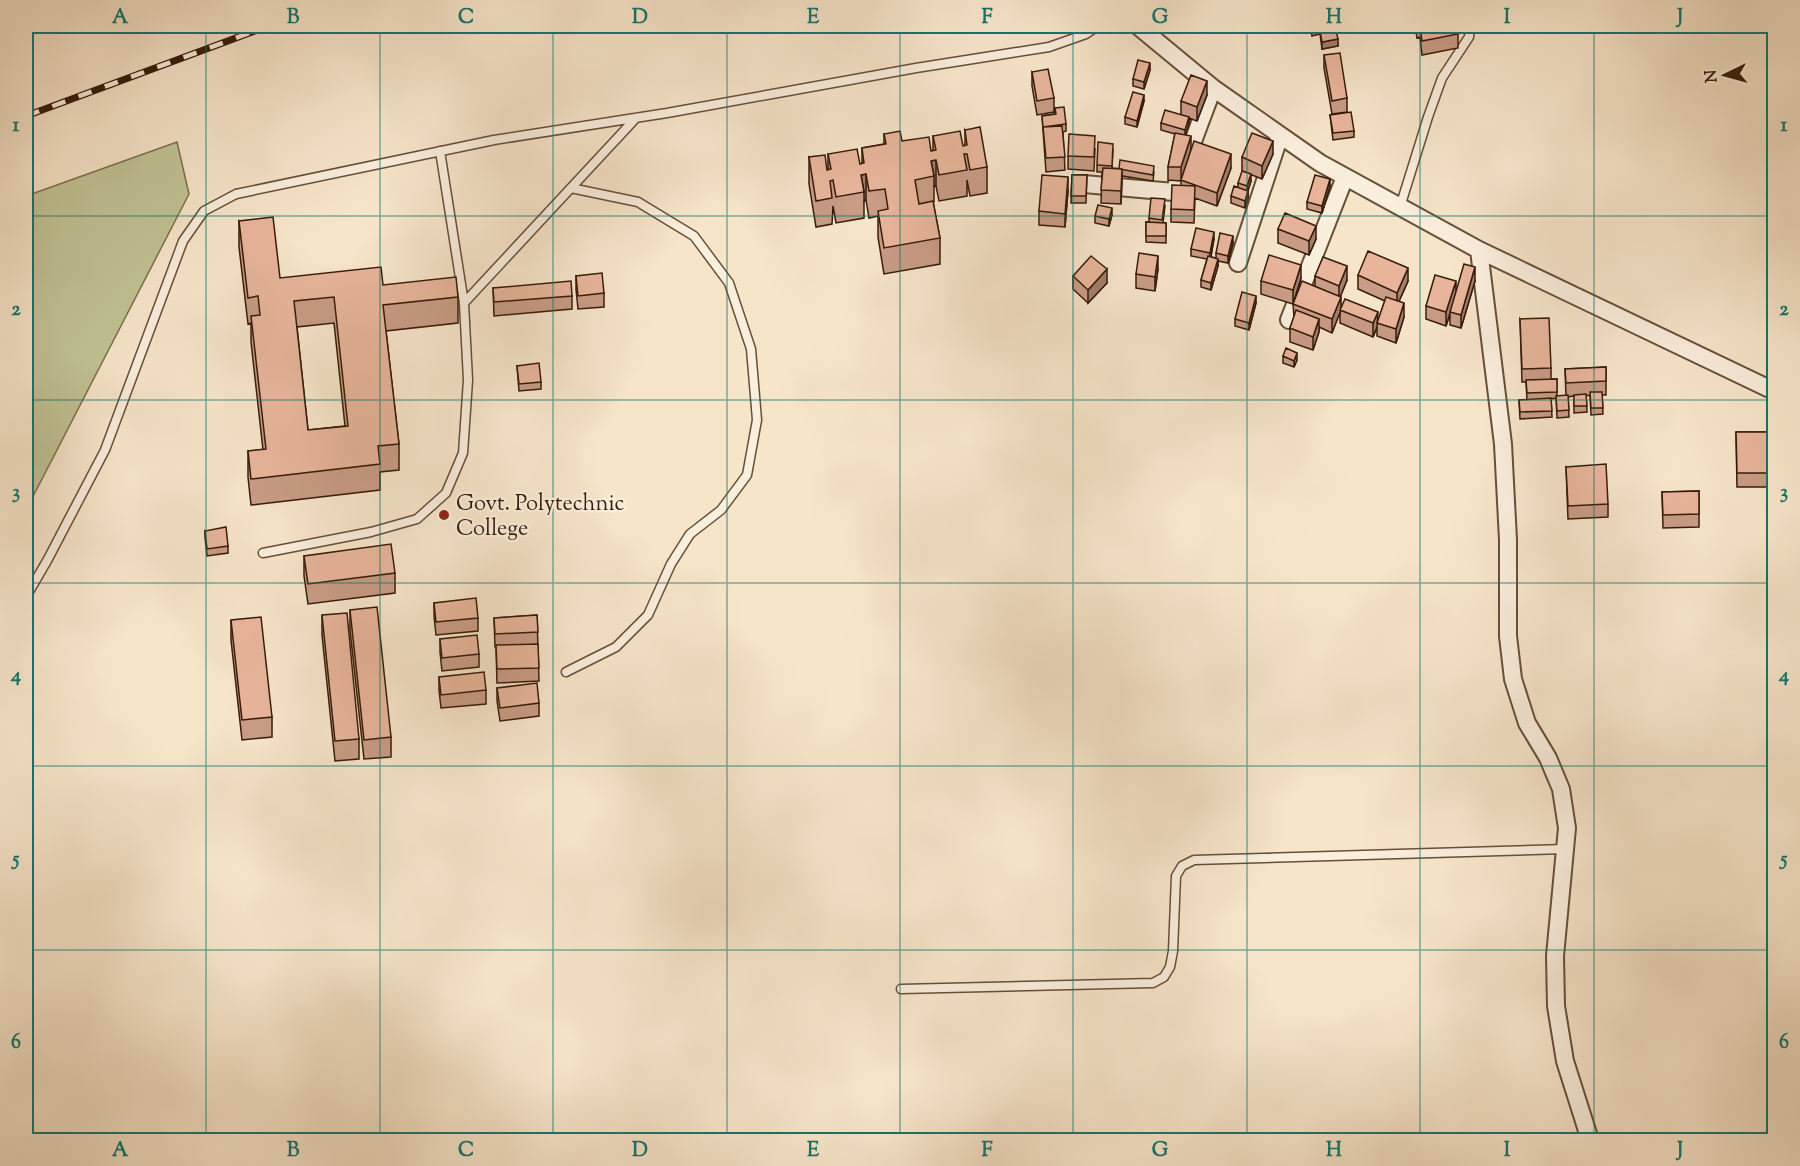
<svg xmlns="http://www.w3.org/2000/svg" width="1800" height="1166" font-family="'Sorts Mill Goudy',serif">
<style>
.green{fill:#c1c394;stroke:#7c6f4e;stroke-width:1.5}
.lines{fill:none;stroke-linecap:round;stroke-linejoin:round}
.lane-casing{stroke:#664e39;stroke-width:11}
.street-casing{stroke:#664e39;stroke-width:20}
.lane{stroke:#faeedd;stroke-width:8}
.street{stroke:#faeedd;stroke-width:16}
.rail-casing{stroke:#361b09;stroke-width:7}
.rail{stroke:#faeedd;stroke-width:4.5;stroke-dasharray:14;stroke-linecap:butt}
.wall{fill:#c89c85;stroke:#361b09;stroke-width:1.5;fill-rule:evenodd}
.shaded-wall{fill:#a27f6c;stroke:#361b09;stroke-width:1.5}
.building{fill:#e8b59b;stroke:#361b09;stroke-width:1.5;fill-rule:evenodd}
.grid{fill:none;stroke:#0f766e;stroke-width:1.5;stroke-opacity:0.55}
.poi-dot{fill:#8f2418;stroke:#faeedd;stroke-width:2}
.labels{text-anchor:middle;stroke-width:4.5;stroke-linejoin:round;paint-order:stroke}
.poi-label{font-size:22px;fill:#361b09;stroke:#faeedd;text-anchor:start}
.neatline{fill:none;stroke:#0f766e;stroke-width:2}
.grid-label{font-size:20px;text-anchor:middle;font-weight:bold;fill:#0f766e}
</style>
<rect width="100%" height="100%" fill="#f7e5ca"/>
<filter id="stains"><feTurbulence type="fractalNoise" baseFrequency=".00333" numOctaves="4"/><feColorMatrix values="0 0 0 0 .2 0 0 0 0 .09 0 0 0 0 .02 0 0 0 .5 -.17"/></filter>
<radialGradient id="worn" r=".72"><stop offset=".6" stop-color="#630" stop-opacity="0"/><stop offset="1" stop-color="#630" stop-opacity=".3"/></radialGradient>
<!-- green -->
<path class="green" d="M177 142 189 194 26 510V196Z"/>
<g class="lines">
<defs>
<path id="lane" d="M1400 207 1428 117 1442 78 1469 37 1470 26
M464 303 636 118
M263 553 371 532 417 519 446 493 463 453 468 380 464 303 440 151
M26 597 48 559 105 450 183 241 204 211 236 194 494 140 667 113 916 68 1049 47 1086 34 1098 26
M566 672 616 647 648 615 671 564 690 534 721 510 747 475 757 420 751 349 729 283 694 236 638 202 571 188
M901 989 1153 983 1164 977 1170 967 1173 951 1176 876 1182 866 1194 860 1565 849"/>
<path id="street" d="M1138 26 1213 88 1320 163 1479 250 1503 444 1508 540V636L1513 679 1527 723 1548 758 1561 789 1567 828 1555 956 1556 1006 1565 1061 1590 1140
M1084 184 1174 192 1213 88
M1479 250 1774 391
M1238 263 1280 135
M1289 320 1345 177"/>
</defs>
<!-- lane casing -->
<use href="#lane" class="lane-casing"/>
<!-- street casing -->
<use href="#street" class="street-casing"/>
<!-- lane -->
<use href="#lane" class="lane"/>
<!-- street -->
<use href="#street" class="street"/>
<defs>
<path id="rail" d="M26 116 268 26"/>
</defs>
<!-- rail casing -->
<use href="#rail" class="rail-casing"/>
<!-- rail -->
<use href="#rail" class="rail"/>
</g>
<!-- wall -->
<path class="wall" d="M1310 26H1335L1338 46 1322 49 1320 34 1312 36Z
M1415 26H1456L1458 34V48L1422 55 1420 37 1417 38Z
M1324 55 1347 98V112L1332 114 1324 68Z
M1150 70 1144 89 1133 86V79Z
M1032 72 1054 98V112L1037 115 1032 86Z
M1207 95 1197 121 1189 118V124L1185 135 1191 149 1231 168 1217 206 1195 198 1194 223 1171 222V209L1181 185V181L1168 180V167L1175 134 1161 130V123L1181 115V101Z
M1144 101 1137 127 1125 124V117Z
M1055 108 1066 124V131L1063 132 1065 170 1046 172 1042 116 1055 114Z
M1330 115 1354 131V137L1333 140Z
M965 130 987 167V193L970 196 967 180V196L939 201 936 186H934V202H933L940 238V264L884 274 878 237V216L869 218 866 200 864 201V218L836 223 833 206 832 224 816 227 809 184V157L827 170H828V154L860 164H862V148L884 144V134L931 151H933V136L963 146 965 145Z
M1095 149 1094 171 1068 169V156Z
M1113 150 1112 168 1154 172 1153 181 1122 176 1121 204 1101 203 1102 172H1097V165Z
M1273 154 1262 179 1242 171V157Z
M1072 175H1087L1086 203H1071Z
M1251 181 1248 191V198L1245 208 1231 203V196L1238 188V183Z
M1330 186 1322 213 1307 209V202Z
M1068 191 1065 227 1039 225V211Z
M1165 206 1163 223H1166V243L1146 242V222H1149V218Z
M1112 215 1109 226 1095 223V216Z
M239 221 280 278 383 285 458 297V323L386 331 399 444V470L380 472V490L251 505 248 477V451L263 450 251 342V323L248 324 239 247ZM334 323 345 426 308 430 297 327Z
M1278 229 1316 239 1309 255 1278 243Z
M1214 239 1211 257 1216 258V253L1233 243 1228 263 1218 261V266L1211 290 1201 287V280L1207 259 1191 256V249Z
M1158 269 1155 291 1136 288V274Z
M1358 275 1408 281 1399 301 1404 317 1396 343 1377 336V327L1373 337 1340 323V311L1332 333 1319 327V332L1313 350 1290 342V328L1294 317 1293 304 1261 294V281L1301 278 1294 302 1315 286V276L1347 280 1340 297 1341 309 1378 321 1385 301 1358 289Z
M576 276 604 293V307L578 309 576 289Z
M1073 276 1107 283 1088 303 1073 289Z
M1475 281 1461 328 1450 325V314L1446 326 1426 319V306L1456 292Z
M493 288 572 296V309L494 316Z
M1256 303 1249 330 1235 326V319Z
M1520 319 1551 368V379H1557V396H1566L1565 369 1606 367V395H1602L1603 414 1591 415 1590 395 1586 396 1587 412 1574 413V396L1568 397 1569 417 1557 418 1556 398 1551 399 1552 417 1520 419 1519 400H1527L1526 382H1522Z
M1283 356 1297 360 1294 367 1283 363Z
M517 366 541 382V389L519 391Z
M1736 432H1774V487H1737Z
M1566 467 1608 504V517L1568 519Z
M1699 491V527L1663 528 1662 492Z
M205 531 228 546V553L207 556 205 537Z
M304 556 395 573V593L308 604 304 576Z
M434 603 478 618V631L436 635 434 616Z
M350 610 391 737V757L364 759 350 630Z
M322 615 359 739V759L335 761 322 635Z
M537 615 539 681 497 683 496 647H495L494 618Z
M231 620 272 717V737L242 740 231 640Z
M440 639 479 654V667L442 671 440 652Z
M439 677 486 690V704L441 708 439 690Z
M497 688 539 703V716L500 721 497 701Z"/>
<!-- shaded-wall -->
<path class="shaded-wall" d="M1338 39V46L1322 49V42Z
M1150 63V70L1144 89V82Z
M1207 81V95L1197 121V107Z
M1144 95V101L1137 127V121Z
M1189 117V124L1185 137V130Z
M1191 136V150L1181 181V167Z
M1273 141V154L1262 179V166Z
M1231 154V168L1217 206V193Z
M936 160V186H934V176L931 161Z
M1122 169V183L1121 204V191Z
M866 174V200L864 201V192L861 175Z
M1251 174V181L1247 193V186Z
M1068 177V191L1065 227V214Z
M1330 179V186L1322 213V206Z
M1248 191V198L1245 208V201Z
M1112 208V215L1109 226V219Z
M1316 226V239L1309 255V241Z
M1214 232V239L1210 260V253Z
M1233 236V243L1228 263V256Z
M1158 256V269L1155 291V277Z
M1218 259V266L1211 290V283Z
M1301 265V278L1293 304V290Z
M1347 266V280L1339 300V286Z
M1475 267V281L1461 328V315Z
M1408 268V281L1397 306V293Z
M1107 269V283L1088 303V290Z
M1456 281V294L1446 326V312Z
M1256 296V303L1249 330V323Z
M1341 297V310L1332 333V319Z
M1404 303V317L1396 343V329Z
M1378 312 1377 327 1373 337V323Z
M1319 319V332L1313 350V337Z
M1297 353V360L1294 367V361Z"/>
<!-- building -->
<path class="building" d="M1427 26H1456L1458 34 1422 41 1420 27Z
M1335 27 1338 39 1322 42 1320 30Z
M1340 53 1347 98 1332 101 1324 55Z
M1138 60 1150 63 1144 82 1133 79Z
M1048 69 1054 98 1037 101 1032 72Z
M1191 75 1207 81 1197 107 1181 101Z
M1133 92 1144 95 1137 121 1125 117Z
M1064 107 1066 124 1043 127 1042 116 1056 114 1055 108Z
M1165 110 1189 117 1185 130 1161 123Z
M1351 112 1354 131 1333 133 1330 115Z
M1062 126 1065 157 1046 158 1043 127Z
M980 127 987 167 970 170 967 154H964L967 170 939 175 936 160 931 161 934 176 915 180 919 204 933 201 940 238 884 248 878 211 888 209 885 189 869 191 866 174 861 175 864 192 836 197 833 180 830 181 832 198 816 201 809 157 825 155 827 170 831 169 828 154 857 149 860 164 864 163 862 148 886 144 884 134 900 131 902 141 929 137 931 151 936 150 933 136 960 131 963 146 967 145 965 130Z
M1175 133 1191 136 1181 167H1168Z
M1252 133 1273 141 1262 166 1242 157Z
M1069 134 1095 136 1094 157 1068 156Z
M1194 141 1231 154 1217 193 1181 180Z
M1098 142 1113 144 1112 166 1097 165Z
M1120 160 1154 166 1153 175 1119 169Z
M1103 168 1122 169 1121 191 1101 190Z
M1242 171 1251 174 1247 186 1238 183Z
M1042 175 1068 177 1065 214 1039 211Z
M1072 175H1087L1086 196H1071Z
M1315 175 1330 179 1322 206 1307 202Z
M1172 185 1195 186 1194 210 1171 209Z
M1234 186 1248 191 1245 201 1231 196Z
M1151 198 1165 199 1162 220 1149 218Z
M1098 205 1112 208 1109 219 1095 216Z
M1285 213 1316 226 1309 241 1278 229Z
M273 217 280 278 381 267 383 285 456 277 458 297 383 305 399 444 378 446 380 464 251 479 248 451 266 449 251 316 260 315 258 296 248 298 239 221ZM334 297 348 426 308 430 294 301Z
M1146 222 1166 223V236H1146Z
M1196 228 1214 232 1210 253 1191 249Z
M1220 233 1233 236 1228 256 1216 253Z
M1368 251 1408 268 1397 293 1358 275Z
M1139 253 1158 256 1155 277 1136 274Z
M1269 255 1301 265 1293 290 1261 281Z
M1091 256 1107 269 1088 290 1073 276Z
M1208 256 1218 259 1211 283 1201 280Z
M1323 257 1347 266 1339 286 1315 276Z
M1464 264 1475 267 1461 315 1450 312Z
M602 273 604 293 578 296 576 276Z
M1435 275 1456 281 1446 312 1426 306Z
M571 281 572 296 494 302 493 288Z
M1302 281 1341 297 1332 319 1293 304Z
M1242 292 1256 296 1249 323 1235 319Z
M1386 297 1404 303 1396 329 1377 323Z
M1345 299 1378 312 1373 323 1340 310Z
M1296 310 1319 319 1313 337 1290 328Z
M1549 318 1551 368 1522 369 1520 319Z
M1286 348 1297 353 1294 361 1283 356Z
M539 363 541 382 519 384 517 366Z
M1606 367V381L1566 383 1565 369Z
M1557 379V392L1527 393 1526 380Z
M1590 392H1602L1603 408H1591Z
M1586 394 1587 406H1574V395Z
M1568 395 1569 410 1557 411 1556 396Z
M1551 398 1552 411 1520 412 1519 400Z
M1736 432H1774V473H1737Z
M1606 464 1608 504 1568 506 1566 467Z
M1699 491V514L1663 515 1662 492Z
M226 527 228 546 207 549 205 531Z
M391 544 395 573 308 584 304 556Z
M476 598 478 618 436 622 434 603Z
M377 607 391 737 364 740 350 610Z
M347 613 359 739 335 741 322 615Z
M537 615 538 632 495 634 494 618Z
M261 617 272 717 242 720 231 620Z
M477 635 479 654 442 658 440 639Z
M538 644 539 668 497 669 496 645Z
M484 672 486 690 441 695 439 677Z
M537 683 539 703 500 708 497 688Z"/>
<!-- grid -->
<path class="grid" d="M206 26V1140M380 26V1140M553 26V1140M727 26V1140M900 26V1140M1073 26V1140M1247 26V1140M1420 26V1140M1594 26V1140M26 216H1774M26 400H1774M26 583H1774M26 766H1774M26 950H1774"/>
<!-- markers -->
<circle class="poi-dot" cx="444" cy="515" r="6"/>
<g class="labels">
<!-- poi labels -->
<g class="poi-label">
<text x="456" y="510">Govt. Polytechnic<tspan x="456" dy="25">College</tspan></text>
</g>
</g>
<!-- margin -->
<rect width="1800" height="1166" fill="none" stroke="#f7e5ca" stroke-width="66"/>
<!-- north arrow -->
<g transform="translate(1725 75) rotate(265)" stroke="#faeedd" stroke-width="4.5" paint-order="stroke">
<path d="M0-4.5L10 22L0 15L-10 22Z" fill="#361b09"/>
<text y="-9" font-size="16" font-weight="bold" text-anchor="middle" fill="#361b09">N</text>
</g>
<rect x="33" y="33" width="1734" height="1100" class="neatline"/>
<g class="grid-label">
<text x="120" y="23">A</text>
<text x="293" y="23">B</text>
<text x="466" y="23">C</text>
<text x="640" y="23">D</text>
<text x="813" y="23">E</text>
<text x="987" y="23">F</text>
<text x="1160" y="23">G</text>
<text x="1334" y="23">H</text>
<text x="1507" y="23">I</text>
<text x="1680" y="23">J</text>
<text x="16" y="131">1</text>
<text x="1784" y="131">1</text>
<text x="16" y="315">2</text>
<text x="1784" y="315">2</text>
<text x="16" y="498">3</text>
<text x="1784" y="498">3</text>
<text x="16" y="681">4</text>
<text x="1784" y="681">4</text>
<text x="16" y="865">5</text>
<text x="1784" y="865">5</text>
<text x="16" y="1048">6</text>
<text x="1784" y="1048">6</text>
<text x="120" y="1156">A</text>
<text x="293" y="1156">B</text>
<text x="466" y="1156">C</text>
<text x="640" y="1156">D</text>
<text x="813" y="1156">E</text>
<text x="987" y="1156">F</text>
<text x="1160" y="1156">G</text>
<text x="1334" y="1156">H</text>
<text x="1507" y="1156">I</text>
<text x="1680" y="1156">J</text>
</g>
<rect width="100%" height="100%" filter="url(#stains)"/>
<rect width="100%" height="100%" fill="url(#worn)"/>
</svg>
